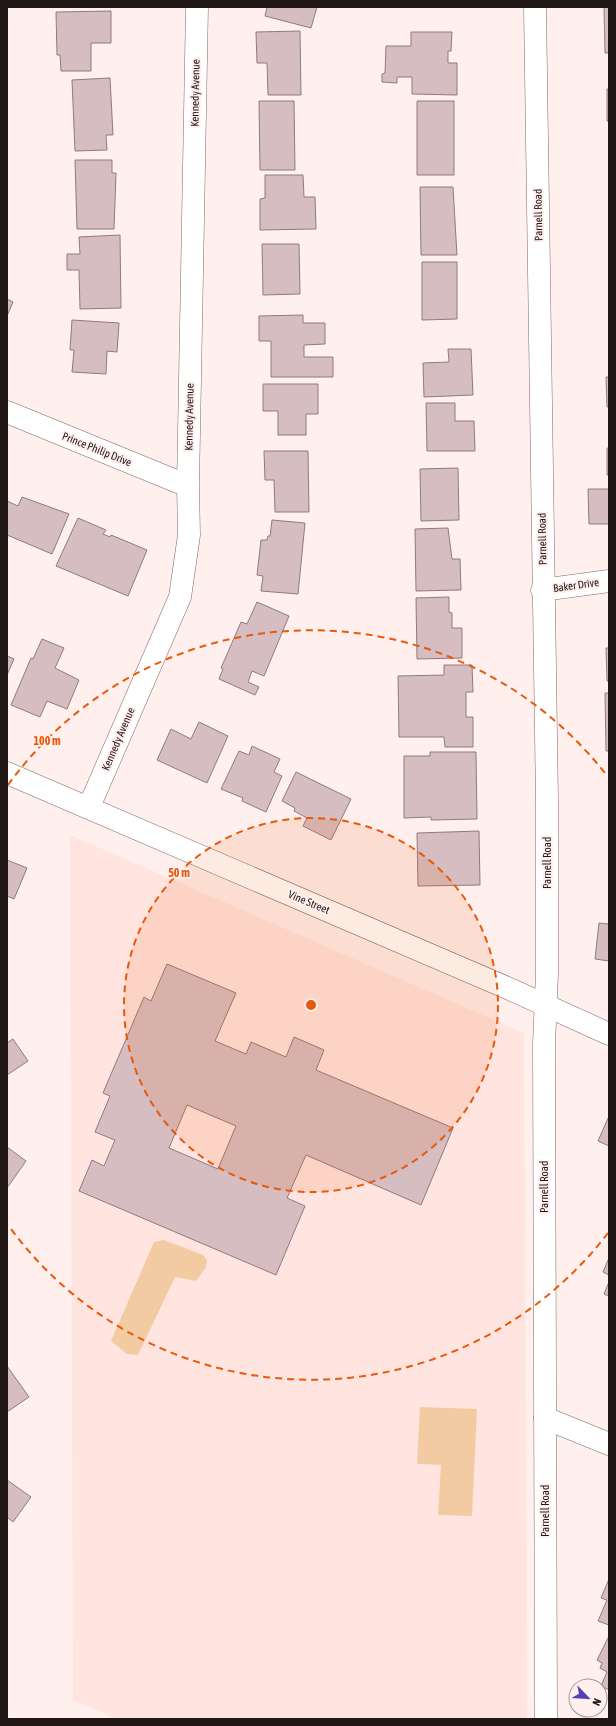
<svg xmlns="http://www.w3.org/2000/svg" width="616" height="1726" font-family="'Asap Condensed',sans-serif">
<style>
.built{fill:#ffe4e0}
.green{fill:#f2cba3}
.building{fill:#d6bdc1;stroke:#907a7e;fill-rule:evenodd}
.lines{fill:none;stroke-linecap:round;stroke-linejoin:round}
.street-casing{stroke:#7f6967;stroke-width:23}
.secondary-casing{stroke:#7f6967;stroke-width:23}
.street{stroke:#fff;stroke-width:22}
.secondary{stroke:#fff;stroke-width:22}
.ring{fill:none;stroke:#e8590c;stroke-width:2;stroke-dasharray:7 5}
.labels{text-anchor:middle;stroke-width:4;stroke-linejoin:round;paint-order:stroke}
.street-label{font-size:11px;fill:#201716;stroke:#ffefed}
.centre{fill:#e8590c;stroke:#ffefed;stroke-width:2}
.ring-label{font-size:12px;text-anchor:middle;font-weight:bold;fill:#e8590c;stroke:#ffefed;stroke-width:4;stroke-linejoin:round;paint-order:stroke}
</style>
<rect width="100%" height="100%" fill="#ffefed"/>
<!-- built -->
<path class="built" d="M70 835 524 1033 527 1719H118L73 1700Z"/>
<!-- green -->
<path class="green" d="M164 1240 203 1255 207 1260 206 1267 196 1281 175 1277 138 1355 127 1354 111 1341 154 1242Z
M420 1407 477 1409 472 1516 438 1515 441 1465 417 1464Z"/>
<!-- building -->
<path class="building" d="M267 7H317L311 28 265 16Z
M604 7H609V53H605Z
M111 11V43H91V71H61L60 55H57L56 12Z
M300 31 301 95H268L267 63H257L256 32Z
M411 32H452L451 51H448V63H457V95L412 94V77H397V83L382 82V74L385 73 386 46H411Z
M110 78 113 135H106L107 150 75 151 72 80Z
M607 89H609V121H607Z
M259 101H294L295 170H260Z
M417 101H454V175H417Z
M75 160H112V173H116L114 229H77Z
M265 175H303L304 197H315L316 229 260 230V199L265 198Z
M420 187H453L457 255H421Z
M120 235 121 308 80 309 79 270H67V254H80L79 237Z
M262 244H299L300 294 263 295Z
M422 262H457V319L422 320Z
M7 299 13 302 7 316Z
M303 315V323H325V344L304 345V357H333V377H271V341H259V316Z
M72 320 119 323 117 352 107 351 106 374 72 372 74 350H70Z
M448 349H471L473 395 424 397 423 363 449 362Z
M606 377H609V407H607Z
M263 384H318V414H306V435H278V411H263Z
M426 403H455V421H474L475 451H427Z
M607 448H609V475H607Z
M264 451H308L309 512H275L274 480H265Z
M458 468 459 520 421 521 420 469Z
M588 489H609V524H589Z
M22 497 69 514 52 554 7 535V501L18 506Z
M78 518 106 530 103 534 110 537 111 535 147 550 128 596 56 566Z
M272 520 305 523 298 594 261 591 263 576 257 575 261 540H267L268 536H270Z
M448 528 452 559H460L461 590 416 591 415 529Z
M449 597V612L452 613V628H462V658L417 659 416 598Z
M257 602 289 616 264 676 252 671 248 682 259 687 255 695 219 679 223 669 221 668 241 622 247 624Z
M42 639 64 648 55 668 79 680 67 709 47 701 40 717 11 705 31 658 33 659Z
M606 648H609V681H607Z
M7 656 14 659 7 675Z
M444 665H472L473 692H466V717H473V747H445L444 737H399L398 676 444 675Z
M605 693H609V751H606Z
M199 722 228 736 207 783 157 760 171 729 191 739Z
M252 746 280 759 274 772 282 776 266 812 242 801 243 798 221 789 239 751 249 755Z
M430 752H476L477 819 431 820V817L404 818V756H430Z
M296 772 351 799 331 840 303 826 307 818 294 811 295 808 282 801Z
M479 831 480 885 418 886 417 833Z
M7 860 27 868 14 899 7 896Z
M609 920V961L595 959 599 923 608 924Z
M167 964 236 993 215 1041 246 1054 251 1042 286 1057 294 1037 324 1050 316 1070 453 1128 421 1205 306 1155 287 1198 305 1206 276 1275 79 1191 92 1160 104 1166 115 1140 95 1132 110 1096 103 1093 144 997 151 1001ZM187 1105 236 1126 218 1169 169 1148Z
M13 1039 28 1061 7 1075V1043Z
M609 1116V1146L598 1141Z
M7 1147 26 1161 7 1188Z
M609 1258V1275L603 1272Z
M609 1282V1296L604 1294Z
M7 1366 29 1397 7 1412Z
M7 1480 31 1497 13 1522 7 1517Z
M609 1579V1625L598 1621 607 1600 601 1598Z
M609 1636V1690L601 1686 607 1672 600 1668 602 1663 597 1660Z"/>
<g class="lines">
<defs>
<path id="street" d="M7 412 188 486
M542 590 609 581
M89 807 180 597 189 535 188 486 197 7
M545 1418 609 1444"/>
<path id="secondary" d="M535 7 547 801V973L544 1044 546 1719
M7 773 512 990 609 1034"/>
</defs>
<!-- street casing -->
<use href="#street" class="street-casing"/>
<!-- secondary casing -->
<use href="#secondary" class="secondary-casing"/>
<!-- street -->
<use href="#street" class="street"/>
<!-- secondary -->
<use href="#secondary" class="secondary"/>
</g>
<!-- distance rings -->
<circle cx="311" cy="1005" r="187" fill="#e8590c" fill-opacity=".12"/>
<g class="ring">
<circle cx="311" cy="1005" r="187"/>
<path d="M608 1233A374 374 0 0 1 8 1225M8 785A374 374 0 0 1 608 777"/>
</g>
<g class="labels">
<!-- street labels -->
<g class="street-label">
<text transform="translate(195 93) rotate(-89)" y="4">Kennedy Avenue</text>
<text transform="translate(538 215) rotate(-91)" y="4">Parnell Road</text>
<text transform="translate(189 417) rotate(-89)" y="4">Kennedy Avenue</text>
<text transform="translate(97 449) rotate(22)" y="4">Prince Philip Drive</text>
<text transform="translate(542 539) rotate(-91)" y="4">Parnell Road</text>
<text transform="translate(576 585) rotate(-8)" y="4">Baker Drive</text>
<text transform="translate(118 739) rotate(-67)" y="4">Kennedy Avenue</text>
<text transform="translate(547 863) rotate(-90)" y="4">Parnell Road</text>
<text transform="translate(309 902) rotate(23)" y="4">Vine Street</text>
<text transform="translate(544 1187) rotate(-90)" y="4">Parnell Road</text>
<text transform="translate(545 1511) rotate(-90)" y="4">Parnell Road</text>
</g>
</g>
<circle cx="311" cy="1005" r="6" class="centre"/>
<g class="ring-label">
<text x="47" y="745">100 m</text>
<text x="179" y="877">50 m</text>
</g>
<!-- border -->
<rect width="616" height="1726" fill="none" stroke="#201716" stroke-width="16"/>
<!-- north arrow -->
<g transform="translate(588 1698) rotate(115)"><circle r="19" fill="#ffefed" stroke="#a69997"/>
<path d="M0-3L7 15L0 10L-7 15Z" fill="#543fb7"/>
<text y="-6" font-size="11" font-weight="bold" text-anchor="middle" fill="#201716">N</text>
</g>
</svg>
